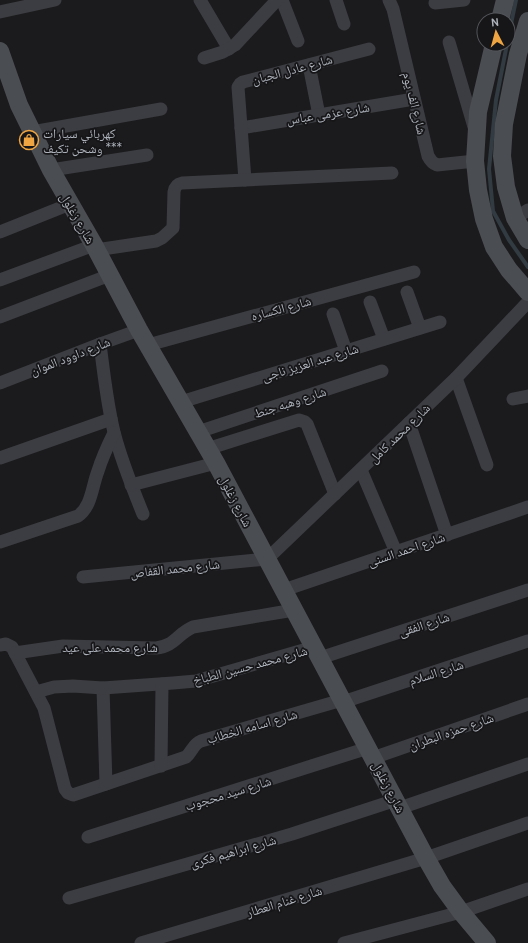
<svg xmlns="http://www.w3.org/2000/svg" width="528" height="943" font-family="Cabin,'Noto Naskh Arabic',sans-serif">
<rect width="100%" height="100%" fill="#1b1b1d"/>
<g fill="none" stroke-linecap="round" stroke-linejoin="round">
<!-- stream -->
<g stroke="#313b41" stroke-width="4">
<polyline points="508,38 516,0"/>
<polyline points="507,44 496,100 489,169 493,211 509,240 528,267"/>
</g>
<!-- street -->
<g stroke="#3c3d42" stroke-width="13">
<polyline points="200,0 229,49"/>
<polyline points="282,0 298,41"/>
<polyline points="336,0 344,24"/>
<path d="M389,0L393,9L428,156C430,160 432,163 437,165L475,161"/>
<polyline points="435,3 464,0"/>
<polyline points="0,12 55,0"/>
<polyline points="449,42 474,127"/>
<polyline points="204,58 223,52 235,45 277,0"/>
<polyline points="309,65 319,115"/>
<polyline points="241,128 414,99"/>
<polyline points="32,132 161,109"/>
<polyline points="51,170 147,155"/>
<polyline points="245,180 238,87 240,84 243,82 369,49"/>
<polyline points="515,218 528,210"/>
<polyline points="0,232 70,204"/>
<path d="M96,250L156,241L162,238L173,228L174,192C175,186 177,184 182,183L392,173"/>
<polyline points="0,280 94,245"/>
<polyline points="407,292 420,328"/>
<polyline points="370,302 384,339"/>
<polyline points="333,314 346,351"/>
<polyline points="0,317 110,275"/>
<path d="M100,344C104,374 107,404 114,432C121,460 132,487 143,514"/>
<polyline points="148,345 414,272"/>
<polyline points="456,378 487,465"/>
<polyline points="0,383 100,344 139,330"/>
<polyline points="513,399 528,396"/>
<polyline points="181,402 440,322"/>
<polyline points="409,423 447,535"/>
<polyline points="198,432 382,371"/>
<polyline points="207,449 299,420 305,422 307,424 335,494"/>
<polyline points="0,458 111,419"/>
<polyline points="361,470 396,552"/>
<polyline points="131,485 216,463"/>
<path d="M0,542L78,516C92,506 92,486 98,471C102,458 108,445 114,433"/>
<polyline points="83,577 267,559 456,378 528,302"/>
<polyline points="284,590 528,507"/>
<path d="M0,645L6,644L12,647L44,708L65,789L68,793L73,795L186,757C192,752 193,744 201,741L342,700"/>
<path d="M15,653L63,646L156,648C175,646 177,634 193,627L294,610"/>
<polyline points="320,658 528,590"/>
<polyline points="103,688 106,784"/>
<polyline points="36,692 54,687 73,686 103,688 173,683 196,681 314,647"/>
<polyline points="343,702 528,641"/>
<polyline points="373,758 528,704"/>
<polyline points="161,766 162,684"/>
<polyline points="400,808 528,764"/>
<polyline points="88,837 368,748"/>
<polyline points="69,898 292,834 396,800"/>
<polyline points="141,943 426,858 528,823"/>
<polyline points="344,943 461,912 528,889"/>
</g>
<!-- secondary -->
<g stroke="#4a4d52" stroke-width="18">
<polyline points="500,20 505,0"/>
<polyline points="528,21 518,54 504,124 502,156 506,187 515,218 528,240"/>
<polyline points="494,44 478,112 475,161 478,190 484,219 494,247 509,270 528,292"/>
<polyline points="0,51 19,105 51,170 94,245 139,330 216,463 426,858 442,886 461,912 487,943"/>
</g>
</g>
<!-- icons -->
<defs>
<symbol id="shop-ring" viewBox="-11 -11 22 22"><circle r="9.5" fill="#161618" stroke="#eea542" stroke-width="1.5"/><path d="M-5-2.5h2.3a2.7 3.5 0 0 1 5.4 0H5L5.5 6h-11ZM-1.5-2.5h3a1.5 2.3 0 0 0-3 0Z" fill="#eea542"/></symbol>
</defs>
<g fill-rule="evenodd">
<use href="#shop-ring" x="18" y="129" width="22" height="22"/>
</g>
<g text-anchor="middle" stroke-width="3.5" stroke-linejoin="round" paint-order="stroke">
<!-- street labels -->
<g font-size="13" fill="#aeb3bc" stroke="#161618">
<text transform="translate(292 69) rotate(-15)" y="5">شارع عادل الجبان</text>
<text transform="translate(415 103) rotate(76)" y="5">شارع الف يوم</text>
<text transform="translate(328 113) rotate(-9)" y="5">شارع عزمى عباس</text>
<text transform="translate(78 218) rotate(60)" y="5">شارع زغلول</text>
<text transform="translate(281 308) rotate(-15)" y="5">شارع الكساره</text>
<text transform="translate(70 356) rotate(-21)" y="5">شارع داوود الموان</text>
<text transform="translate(310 362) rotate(-17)" y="5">شارع عبد العزيز ناجى</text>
<text transform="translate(290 402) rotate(-18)" y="5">شارع وهبه جنط</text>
<text transform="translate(399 433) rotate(-44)" y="5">شارع محمد كامل</text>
<text transform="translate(236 501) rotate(62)" y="5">شارع زغلول</text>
<text transform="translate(406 549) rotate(-19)" y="5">شارع احمد السنى</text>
<text transform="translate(175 568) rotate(-6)" y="5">شارع محمد القفاص</text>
<text transform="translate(424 624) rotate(-18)" y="5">شارع الفقى</text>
<text x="110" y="652">شارع محمد على عيد</text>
<text transform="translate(250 665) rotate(-15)" y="5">شارع محمد حسين الطباخ</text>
<text transform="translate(436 672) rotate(-18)" y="5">شارع السلام</text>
<text transform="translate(252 726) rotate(-16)" y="5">شارع اسامه الخطاب</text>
<text transform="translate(451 731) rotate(-19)" y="5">شارع حمزه البطران</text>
<text transform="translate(389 787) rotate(62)" y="5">شارع زغلول</text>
<text transform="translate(228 793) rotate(-17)" y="5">شارع سيد محجوب</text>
<text transform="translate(233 851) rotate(-16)" y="5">شارع ابراهيم فكرى</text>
<text transform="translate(284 901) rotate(-17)" y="5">شارع غنام العطار</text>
</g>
<!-- poi labels -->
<g font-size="13" fill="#aeb3bc" stroke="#161618" text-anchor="start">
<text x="43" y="138">كهربائي سيارات<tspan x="43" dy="15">وشحن تكيف ***</tspan></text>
</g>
</g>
<!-- north arrow -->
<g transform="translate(496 32) rotate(354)"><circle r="19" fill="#161618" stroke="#53555a"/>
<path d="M0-3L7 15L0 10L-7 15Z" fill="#eea542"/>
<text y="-6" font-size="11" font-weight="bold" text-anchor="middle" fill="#aeb3bc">N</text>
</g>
</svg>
